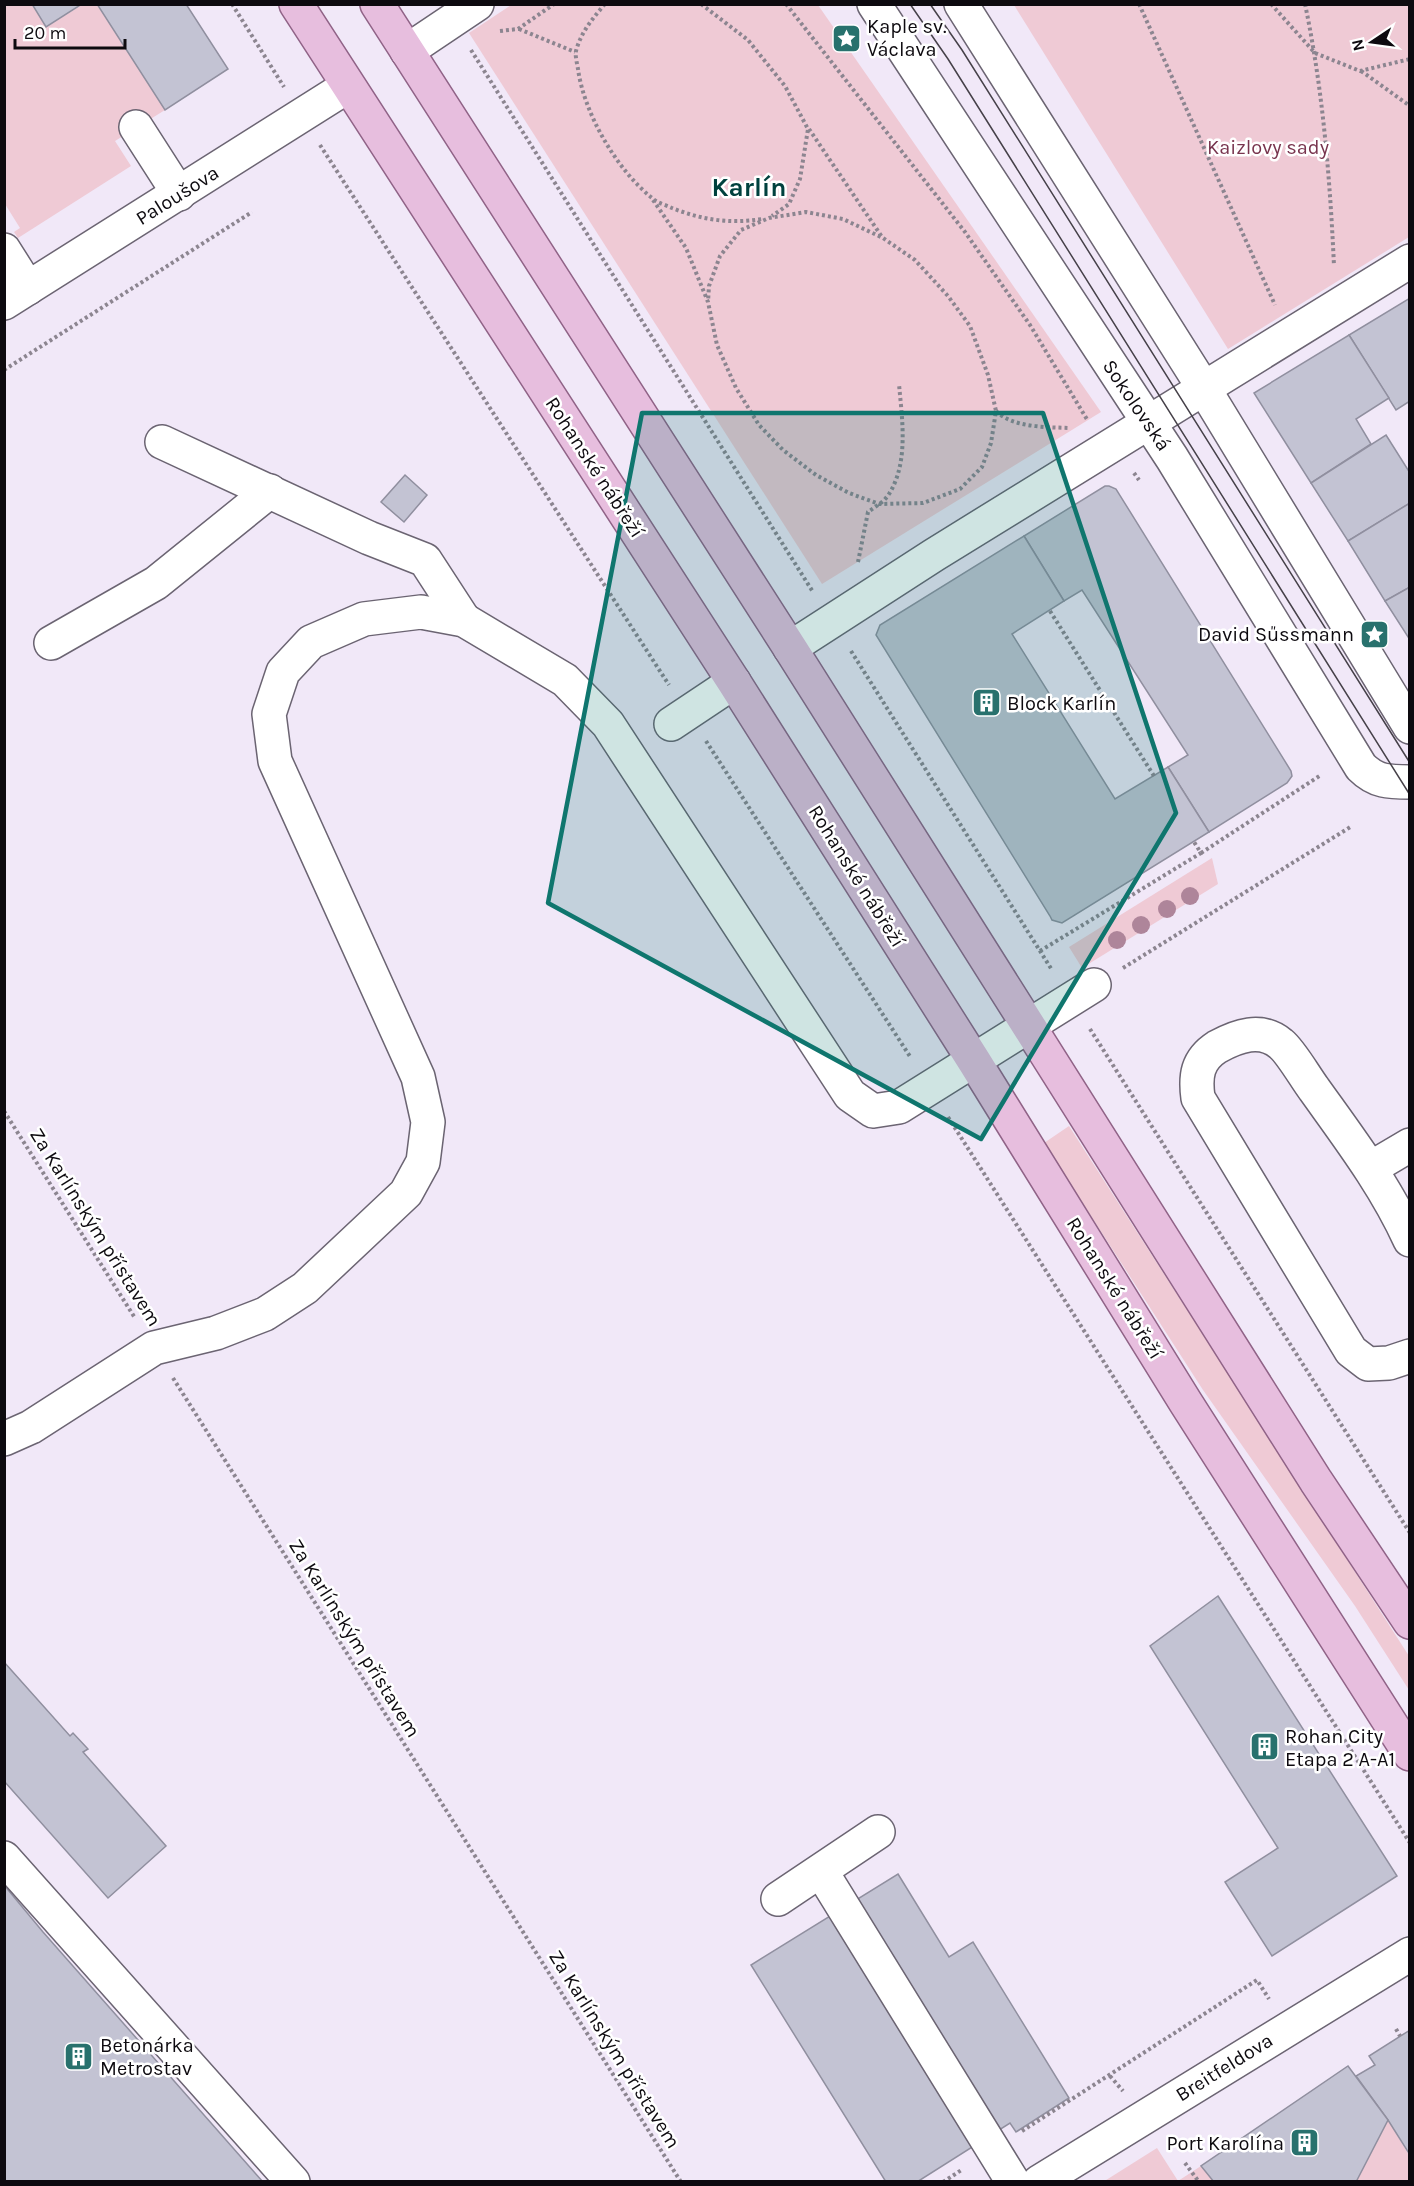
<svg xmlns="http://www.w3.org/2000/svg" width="1414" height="2186" font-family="Karla,sans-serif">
<rect width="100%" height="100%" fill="#f1e8f8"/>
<!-- green -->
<g fill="#efcad5">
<polygon points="5,5 32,5 46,27 82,5 97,5 165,110 115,141 131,166 18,238 14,232 20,228 5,204"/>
<polygon points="511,5 818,5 1101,412 822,584 469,33"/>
<polygon points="1014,5 1409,5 1409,237 1228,349"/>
<polygon points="1212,858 1218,884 1082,968 1069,947"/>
<polygon points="1069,1126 1409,1656 1409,1690 1355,1606 1203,1390 1044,1143"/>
<polygon points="1388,2120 1409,2155 1409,2181 1356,2182"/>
<polygon points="1157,2148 1178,2181 1201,2166 1214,2181 1103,2182"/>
</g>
<!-- building -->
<g fill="#c3c3d3" stroke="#908f9f" stroke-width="1.5">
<polygon points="32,4 82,4 46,27"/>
<polygon points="97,4 186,4 228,69 165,110"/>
<polygon points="1410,298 1410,401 1396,410 1349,335"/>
<polygon points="1349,335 1389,398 1356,419 1371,444 1311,483 1254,393"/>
<polygon points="1386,435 1410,473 1410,503 1348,541 1311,483"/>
<polygon points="405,475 427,495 404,522 381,502"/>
<polygon points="1105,486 1109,486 1116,489 1291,771 1292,776 1287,783 1209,832 1168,767 1188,755 1082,590 1064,601 1024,536"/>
<polygon points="1410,503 1410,587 1385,601 1348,541"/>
<polygon points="1024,536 1064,601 1012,634 1115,799 1168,767 1209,832 1062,923 1052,920 1050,916 876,635 880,625"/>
<polygon points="1410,587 1410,640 1385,601"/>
<polygon points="1218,1596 1397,1876 1272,1956 1225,1882 1278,1848 1150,1646"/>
<polygon points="4,1662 70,1736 73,1733 88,1749 83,1752 166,1846 108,1898 4,1781"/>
<polygon points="898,1874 949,1957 973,1942 1069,2098 1016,2132 1010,2123 917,2182 886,2182 751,1965"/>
<polygon points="4,1885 43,1932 263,2182 4,2182"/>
<polygon points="1410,2030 1410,2155 1388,2120 1356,2076 1375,2065 1369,2056"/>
<polygon points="1348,2066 1388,2120 1356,2182 1214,2182 1201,2166"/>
</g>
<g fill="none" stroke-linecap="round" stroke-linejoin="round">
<defs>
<g id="minor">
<path d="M874,4L1172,458L1361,767C1376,782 1389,782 1410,782"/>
<polyline points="961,4 1203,387 1410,727"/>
<polyline points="407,51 477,4"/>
<polyline points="136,127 179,194"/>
<polyline points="4,250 28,288"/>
<polyline points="4,303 348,86"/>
<polyline points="162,442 369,538 425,560 464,620"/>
<polyline points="51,643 156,583 270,491"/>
<polyline points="790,648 934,555 1410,261"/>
<polyline points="671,724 734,682"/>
<polyline points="1371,1168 1410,1145"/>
<path d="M1410,1240C1385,1185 1349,1138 1314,1089C1305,1077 1291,1052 1281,1044C1261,1027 1237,1036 1217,1047C1197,1060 1195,1076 1198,1098L1351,1351L1368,1364L1389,1363L1410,1356"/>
<polyline points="4,1439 31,1427 154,1348 216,1333 265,1314 305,1288 406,1193 423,1162 428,1122 418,1077 275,761 269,714 283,672 311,642 364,619 421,612 464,620 565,680 608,724 850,1095 873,1111 899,1107 1094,985"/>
<polyline points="4,1858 293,2182"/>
<polyline points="821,1871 1013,2182"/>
<polyline points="778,1899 878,1832"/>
<polyline points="1039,2182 1410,1954"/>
</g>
<g id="major">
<polyline points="296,4 734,682 974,1061 1186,1403 1410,1754"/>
<polyline points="377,4 790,648 1316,1481 1410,1622"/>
</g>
</defs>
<!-- minor casing -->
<use href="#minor" stroke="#6b6472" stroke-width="36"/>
<!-- major casing -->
<use href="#major" stroke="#906387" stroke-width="36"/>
<!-- path -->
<g stroke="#8c8590" stroke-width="4" stroke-dasharray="3 3" stroke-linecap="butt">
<polyline points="232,4 284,87"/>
<path d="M605,4C593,18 581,32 576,51C575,56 577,63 578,69C584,113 616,169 652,198C657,203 666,205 672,208C702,220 730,224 762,219"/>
<polyline points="701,4 748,40 785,86 808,129 800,179 789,204 772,216"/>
<polyline points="786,4 965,232 1030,325 1088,421"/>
<polyline points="1139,4 1275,305"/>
<polyline points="1271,4 1315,53 1360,71 1410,59"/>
<path d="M1305,4C1323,90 1330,179 1334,266"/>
<polyline points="519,29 575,52"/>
<polyline points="500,31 518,29 554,4"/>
<polyline points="471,50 813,592"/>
<polyline points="1361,71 1410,106"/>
<polyline points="809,129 882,237"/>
<polyline points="320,145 669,685"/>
<polyline points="653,200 686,248 708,302 717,345 736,388 759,425 783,450 816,475 849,493 879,504 923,503 960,489 982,467 991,443 996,411 988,375 970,326 948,296 915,260 883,238 843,219 806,212 769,218 741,230 720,256 709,286 708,302"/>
<polyline points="4,370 252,212"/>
<path d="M996,411C1013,428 1047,427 1069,428"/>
<polyline points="1134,473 1139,480"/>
<path d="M858,562L868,512C875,507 884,502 889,494C909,462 902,419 899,384"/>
<polyline points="1050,611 1154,776"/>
<polyline points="851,651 1052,970"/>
<polyline points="706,741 911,1058"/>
<polyline points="1201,853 1321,775"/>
<polyline points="1040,951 1201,853 1194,842"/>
<polyline points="1123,968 1352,826"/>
<polyline points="1090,1029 1410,1533"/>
<polyline points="4,1111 135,1318"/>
<polyline points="948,1117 1410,1843"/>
<polyline points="173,1378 681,2182"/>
<polyline points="1396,2029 1400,2036"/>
<polyline points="1110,2076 1123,2091"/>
<polyline points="1022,2131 1257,1980 1269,1999"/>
<polyline points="1185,2163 1199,2182"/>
<polyline points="943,2182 963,2169"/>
</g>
<!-- minor -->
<use href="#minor" stroke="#fff" stroke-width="33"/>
<!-- major -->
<use href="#major" stroke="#e7bede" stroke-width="33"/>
<!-- tram -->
<g stroke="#464149" stroke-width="1.5">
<polyline points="910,4 948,59 1410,795"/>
<polyline points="930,4 962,50 1410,763"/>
</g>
</g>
<!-- trees -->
<g fill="#ae859a">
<circle cx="1190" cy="896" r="9"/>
<circle cx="1167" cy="909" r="9"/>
<circle cx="1141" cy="925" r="9"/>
<circle cx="1117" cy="940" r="9"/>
</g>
<!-- marked area -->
<path fill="#0f766e" fill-opacity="0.2" stroke="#0f766e" stroke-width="4.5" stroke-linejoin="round" d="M642,413H1043L1176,813L981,1139L548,903Z"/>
<!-- icons -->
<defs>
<symbol id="sight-square" viewBox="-11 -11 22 22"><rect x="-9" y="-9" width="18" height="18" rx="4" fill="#28716d" stroke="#fff"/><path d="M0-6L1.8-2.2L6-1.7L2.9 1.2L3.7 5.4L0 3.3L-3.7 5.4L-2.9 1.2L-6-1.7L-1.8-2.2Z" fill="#fff"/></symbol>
<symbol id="building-square" viewBox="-11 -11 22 22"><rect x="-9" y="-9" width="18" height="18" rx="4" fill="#28716d" stroke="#fff"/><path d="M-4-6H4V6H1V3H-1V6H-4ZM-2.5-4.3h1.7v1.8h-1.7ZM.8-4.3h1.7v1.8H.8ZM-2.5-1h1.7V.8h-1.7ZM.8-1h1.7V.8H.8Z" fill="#fff"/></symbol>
</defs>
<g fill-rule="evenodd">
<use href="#sight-square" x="830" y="22" width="33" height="33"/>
<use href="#sight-square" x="1358" y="618" width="33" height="33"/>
<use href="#building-square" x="970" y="686" width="33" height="33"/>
<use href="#building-square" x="1248" y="1730" width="33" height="33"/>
<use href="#building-square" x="62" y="2040" width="33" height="33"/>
<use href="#building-square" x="1288" y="2126" width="33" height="33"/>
</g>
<g text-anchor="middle" stroke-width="5" stroke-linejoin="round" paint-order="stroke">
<!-- poi labels -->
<g font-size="20" fill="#0d0a0f" stroke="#fff" text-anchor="start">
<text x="867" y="33">Kaple sv.<tspan x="867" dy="23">Václava</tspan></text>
<text x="1354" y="641" text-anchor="end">David Sűssmann</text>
<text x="1007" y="710">Block Karlín</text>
<text x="1285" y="1743">Rohan City<tspan x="1285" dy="23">Etapa 2 A-A1</tspan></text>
<text x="100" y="2052">Betonárka<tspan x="100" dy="23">Metrostav</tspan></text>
<text x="1284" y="2150" text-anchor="end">Port Karolína</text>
</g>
<!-- park labels -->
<g font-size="20" fill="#78344e" stroke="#fff">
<text x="1268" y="154">Kaizlovy sady</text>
</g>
<!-- street labels -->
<g font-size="20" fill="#0d0a0f" stroke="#fff">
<text transform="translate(177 195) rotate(-32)" y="7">Paloušova</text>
<text transform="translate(1137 405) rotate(56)" y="7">Sokolovská</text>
<text transform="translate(595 467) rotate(57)" y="7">Rohanské nábřeží</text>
<text transform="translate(857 876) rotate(58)" y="7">Rohanské nábřeží</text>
<text transform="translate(96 1227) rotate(58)" y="7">Za Karlínským přístavem</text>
<text transform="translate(1115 1288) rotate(58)" y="7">Rohanské nábřeží</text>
<text transform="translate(355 1638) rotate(58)" y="7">Za Karlínským přístavem</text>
<text transform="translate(615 2049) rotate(58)" y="7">Za Karlínským přístavem</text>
<text transform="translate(1224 2067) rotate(-32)" y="7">Breitfeldova</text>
</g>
<!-- district labels -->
<g font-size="26" font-weight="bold" fill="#00413e" stroke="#fff">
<text x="749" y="196">Karlín</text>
</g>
</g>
<!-- border -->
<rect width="1414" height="2186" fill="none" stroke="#0d0a0f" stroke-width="12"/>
<!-- north arrow -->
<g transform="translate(1372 42) rotate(257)" stroke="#ffffff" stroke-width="4.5" paint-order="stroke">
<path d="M0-4.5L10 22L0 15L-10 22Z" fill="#0d0a0f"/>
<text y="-9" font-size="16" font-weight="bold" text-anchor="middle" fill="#0d0a0f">N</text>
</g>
<!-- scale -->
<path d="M15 39v9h110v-9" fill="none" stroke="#0d0a0f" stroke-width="3"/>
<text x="24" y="39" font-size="18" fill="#0d0a0f" stroke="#ffffff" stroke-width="4.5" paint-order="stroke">20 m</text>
</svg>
